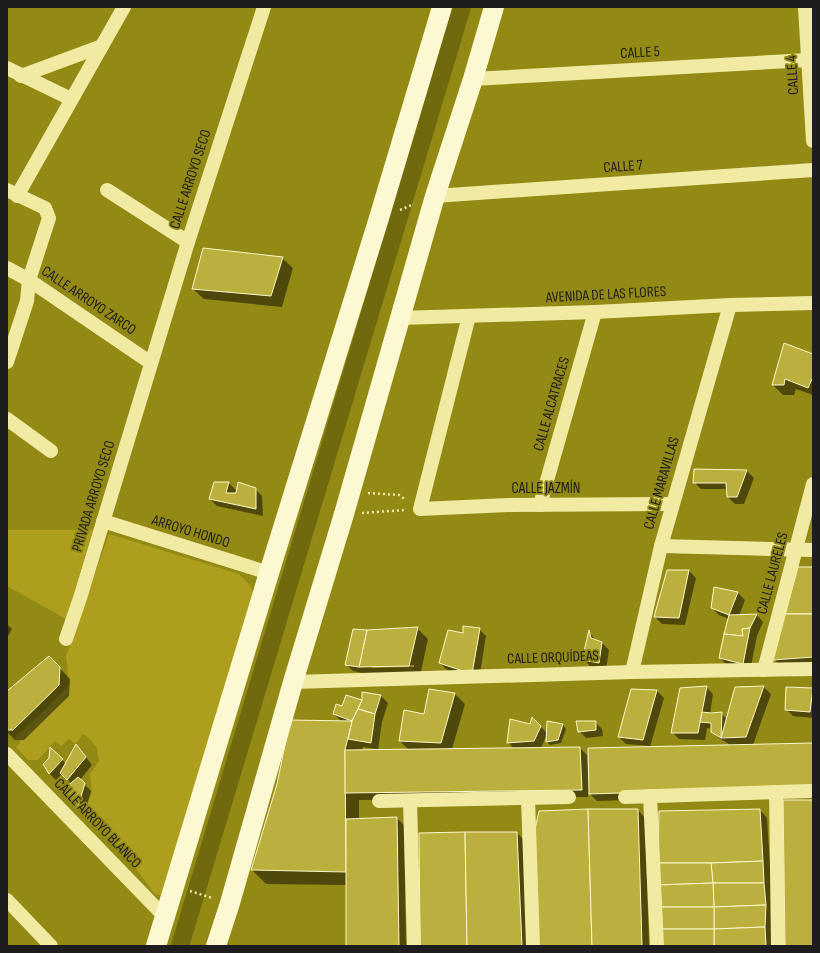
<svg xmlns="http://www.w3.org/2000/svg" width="820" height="953" font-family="'Sofia Sans Condensed',sans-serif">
<rect width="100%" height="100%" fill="#938915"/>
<!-- green -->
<g fill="#ad9f1d">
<polygon points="7,530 93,530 66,619 7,586"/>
<polygon points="109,534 239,574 249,584 253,592 163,896 155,894 136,869 83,814 92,792 90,774 99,761 97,748 90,739 83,734 76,744 69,739 61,746 55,741 38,760 28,760 16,747 22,740 14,738 42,713 69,685 66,656"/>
</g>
<!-- shadow -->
<g fill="#0007" fill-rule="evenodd">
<polygon points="282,258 293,268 282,307 204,299 193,289"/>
<polygon points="812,318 813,318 813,334 813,333"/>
<polygon points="813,355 813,395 796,389 794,395 783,395 773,385"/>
<polygon points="747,471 754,478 744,504 735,504 728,497 727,489 701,489 694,482"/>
<polygon points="214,483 229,483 236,490 235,494 255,489 262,496 263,516 217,506 210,499"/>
<polygon points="813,568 813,668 784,670 774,659"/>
<polygon points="668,571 689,571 696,578 685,625 662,624 655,617"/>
<polygon points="738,593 745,600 739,616 757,615 763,622 757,636 750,671 727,665 720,658 729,619 719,615 712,608"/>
<polygon points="7,624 12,629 7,638"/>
<path d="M417,628L428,639L420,676L367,674L353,671L346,664L367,631ZM414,665V667L372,668V666Z"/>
<polygon points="479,629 486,636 479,680 447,670 440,663 464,635"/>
<polygon points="589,632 596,641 601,642 609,650 606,670 590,666 583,659"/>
<polygon points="49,657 70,679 69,696 24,740 15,740 7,732 7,692"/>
<path d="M706,687L713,694L710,714L721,713L727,719L736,688L764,687L771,694L753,745L813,744V794L597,801L588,792V797L359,800V819L397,818L404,825L406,946H347V885L266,884L252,870L342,722L334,714L343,708L347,696L363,701L381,696L388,703L382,722L378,750H409L400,741L425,716L455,694L465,704L452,749H514L508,742L531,725L533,719L548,734V722L563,725L566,729L561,743L550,745L547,742V734L541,748H580L587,755L588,777H590L650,747V746L626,744L619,737L632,690L657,691L664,698L650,747L732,746L719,738L712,731V729L707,728L705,740L679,739L672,732ZM363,747L376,749V750L362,751Z"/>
<polygon points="787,688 813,689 813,718 793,716 786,709"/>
<polygon points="595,722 602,729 603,736 586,738 579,731"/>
<polygon points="51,749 66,764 83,753 92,765 80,780 91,791 84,816 64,791 72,784 62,774 56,780 49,773"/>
<polygon points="638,810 645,818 649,946 539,946"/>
<polygon points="760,810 767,818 773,912 772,946 661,946"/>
<polygon points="517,833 524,840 529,946 421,946"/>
</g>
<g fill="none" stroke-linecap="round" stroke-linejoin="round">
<!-- canal -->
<polyline stroke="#70690d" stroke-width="18" points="180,946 462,7"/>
</g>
<!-- building -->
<g fill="#bbb03d" stroke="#fcf7cb">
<polygon points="203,248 283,257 271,296 192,289"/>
<polygon points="784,343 813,354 813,377 808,388 785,379 784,385 772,385"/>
<polygon points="694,469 747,470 737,497 727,497 726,483 693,483"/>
<polygon points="214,482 229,482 226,493 236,493 238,482 256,488 256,509 209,499"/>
<polygon points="798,567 813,567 813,614 785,614"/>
<polygon points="667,570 689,570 679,618 654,617"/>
<polygon points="714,587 738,592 729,615 711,608"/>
<polygon points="757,614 750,628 742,629 743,636 724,634 729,615"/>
<polygon points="785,614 813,614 813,657 773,660"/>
<polygon points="463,626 480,628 472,674 439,663 448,630 463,633"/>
<polygon points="418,627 409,666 359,667 367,630"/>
<polygon points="750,628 743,664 719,658 724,634 743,636 742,629"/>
<polygon points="353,629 367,630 359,667 345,665"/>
<polygon points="589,630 591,638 602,642 599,663 582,660"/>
<polygon points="49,656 60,667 59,685 13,730 7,730 7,691"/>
<polygon points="707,686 698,733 671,733 680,688"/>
<polygon points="764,686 746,737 721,738 735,687"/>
<polygon points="786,687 813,688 810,712 785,710"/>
<polygon points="429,689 455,693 441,743 399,741 404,710 424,714"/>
<polygon points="631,689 657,690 643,740 618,737"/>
<polygon points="362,692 381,695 375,714 358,709 362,700"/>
<polygon points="346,695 362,700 352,721 333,714 336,704 342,706"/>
<polygon points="358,709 375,714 371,743 348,739 352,721"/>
<polygon points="702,712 711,713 722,712 721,738 711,732 711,723 700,722"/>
<polygon points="532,717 541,726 534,741 507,743 510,719 530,724"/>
<polygon points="290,720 352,721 345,750 346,872 251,870 277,784"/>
<polygon points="547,721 563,724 558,740 546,742"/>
<polygon points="576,721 596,721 596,730 578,732"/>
<polygon points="813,743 813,787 589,794 588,748"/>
<polygon points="76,744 86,757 67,780 60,773"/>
<polygon points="50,747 63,759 49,774 43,764 49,758"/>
<polygon points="580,747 582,790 345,793 345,750"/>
<polygon points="78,777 85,783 77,810 62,791"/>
<polygon points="783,800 813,800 813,946 785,946"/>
<polygon points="588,809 592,946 538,946 535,829 539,811"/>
<polygon points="588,809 638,809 642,946 592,946"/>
<polygon points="760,809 763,861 711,863 658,863 659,811"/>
<polygon points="397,817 399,946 346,946 346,819"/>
<polygon points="465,832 467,946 420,946 419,833"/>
<polygon points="465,832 517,832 522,946 467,946"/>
<polygon points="763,861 764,883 713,883 711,863"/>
<polygon points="658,863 711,863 713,883 658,885"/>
<polygon points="713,883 764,883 766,905 714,907"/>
<polygon points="713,883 714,907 658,907 658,885"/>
<polygon points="766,905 765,927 714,929 714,907"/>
<polygon points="658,907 714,907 714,929 659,929"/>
<polygon points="765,927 766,946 714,946 714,929"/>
<polygon points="659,929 714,929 714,946 660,946"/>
</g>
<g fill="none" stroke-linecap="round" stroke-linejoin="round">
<!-- path -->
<g stroke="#f1eaa3" stroke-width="2.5" stroke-dasharray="2 3" stroke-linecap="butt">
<polyline points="400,210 414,204"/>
<polyline points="368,493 399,495 406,500"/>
<polyline points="362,513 405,510"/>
<polyline points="190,891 212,898"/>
</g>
<!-- street -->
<g stroke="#f1eaa3" stroke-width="14">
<polyline points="805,7 813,141"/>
<polyline points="7,68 71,99"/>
<polyline points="21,76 102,46"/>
<polyline points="473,79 808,60"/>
<polyline points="7,190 45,208 49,218 29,280 27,301 7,362"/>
<polyline points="107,190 188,242"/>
<polyline points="17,196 124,7"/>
<polyline points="435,196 813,170"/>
<polyline points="7,268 29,280 151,363"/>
<polyline points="469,316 420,509 508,505 672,504"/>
<polyline points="400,318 595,312 730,305 813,303"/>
<polyline points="7,419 51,451"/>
<polyline points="540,505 595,312"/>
<polyline points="103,521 269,573"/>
<polyline points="661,546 813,550"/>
<polyline points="66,639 80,598 188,242 264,7"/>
<polyline points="764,670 813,484"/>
<polyline points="632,672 661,546 730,305"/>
<polyline points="293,682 632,672 813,669"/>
<polyline points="7,754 165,917"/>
<polyline points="776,792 778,946"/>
<polyline points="650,796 657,946"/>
<polyline points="625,797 810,791"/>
<polyline points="528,798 533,946"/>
<polyline points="379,801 569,797"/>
<polyline points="410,801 414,946"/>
<polyline points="7,900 51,946"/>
</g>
<!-- secondary -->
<g stroke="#fcf9d2" stroke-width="20">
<polyline points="156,946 269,573 379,218 442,7"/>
<polyline points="216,946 230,903 293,682 344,514 435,196 473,79 494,7"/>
</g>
</g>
<g text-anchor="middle" stroke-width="3.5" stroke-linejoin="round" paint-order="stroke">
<!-- street labels -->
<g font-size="15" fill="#1d1d1d" stroke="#938915">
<text transform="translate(640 52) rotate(-3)" y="5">CALLE 5</text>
<text transform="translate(792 75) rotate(-94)" y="5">CALLE 4</text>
<text transform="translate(623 166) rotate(-4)" y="5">CALLE 7</text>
<text transform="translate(190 179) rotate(-72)" y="5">CALLE ARROYO SECO</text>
<text transform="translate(606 294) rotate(-3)" y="5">AVENIDA DE LAS FLORES</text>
<text transform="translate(89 300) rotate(34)" y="5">CALLE ARROYO ZARCO</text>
<text transform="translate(551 404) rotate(-74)" y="5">CALLE ALCATRACES</text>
<text transform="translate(661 483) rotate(-74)" y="5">CALLE MARAVILLAS</text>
<text x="546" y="493">CALLE JAZMÍN</text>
<text transform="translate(93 496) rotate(-73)" y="5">PRIVADA ARROYO SECO</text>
<text transform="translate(191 531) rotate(17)" y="5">ARROYO HONDO</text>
<text transform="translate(772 573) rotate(-75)" y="5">CALLE LAURELES</text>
<text transform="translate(553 657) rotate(-2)" y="5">CALLE ORQUÍDEAS</text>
<text transform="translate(98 823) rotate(46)" y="5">CALLE ARROYO BLANCO</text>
</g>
</g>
<!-- border -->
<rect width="820" height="953" fill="none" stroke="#1d1d1d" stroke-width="16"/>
</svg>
